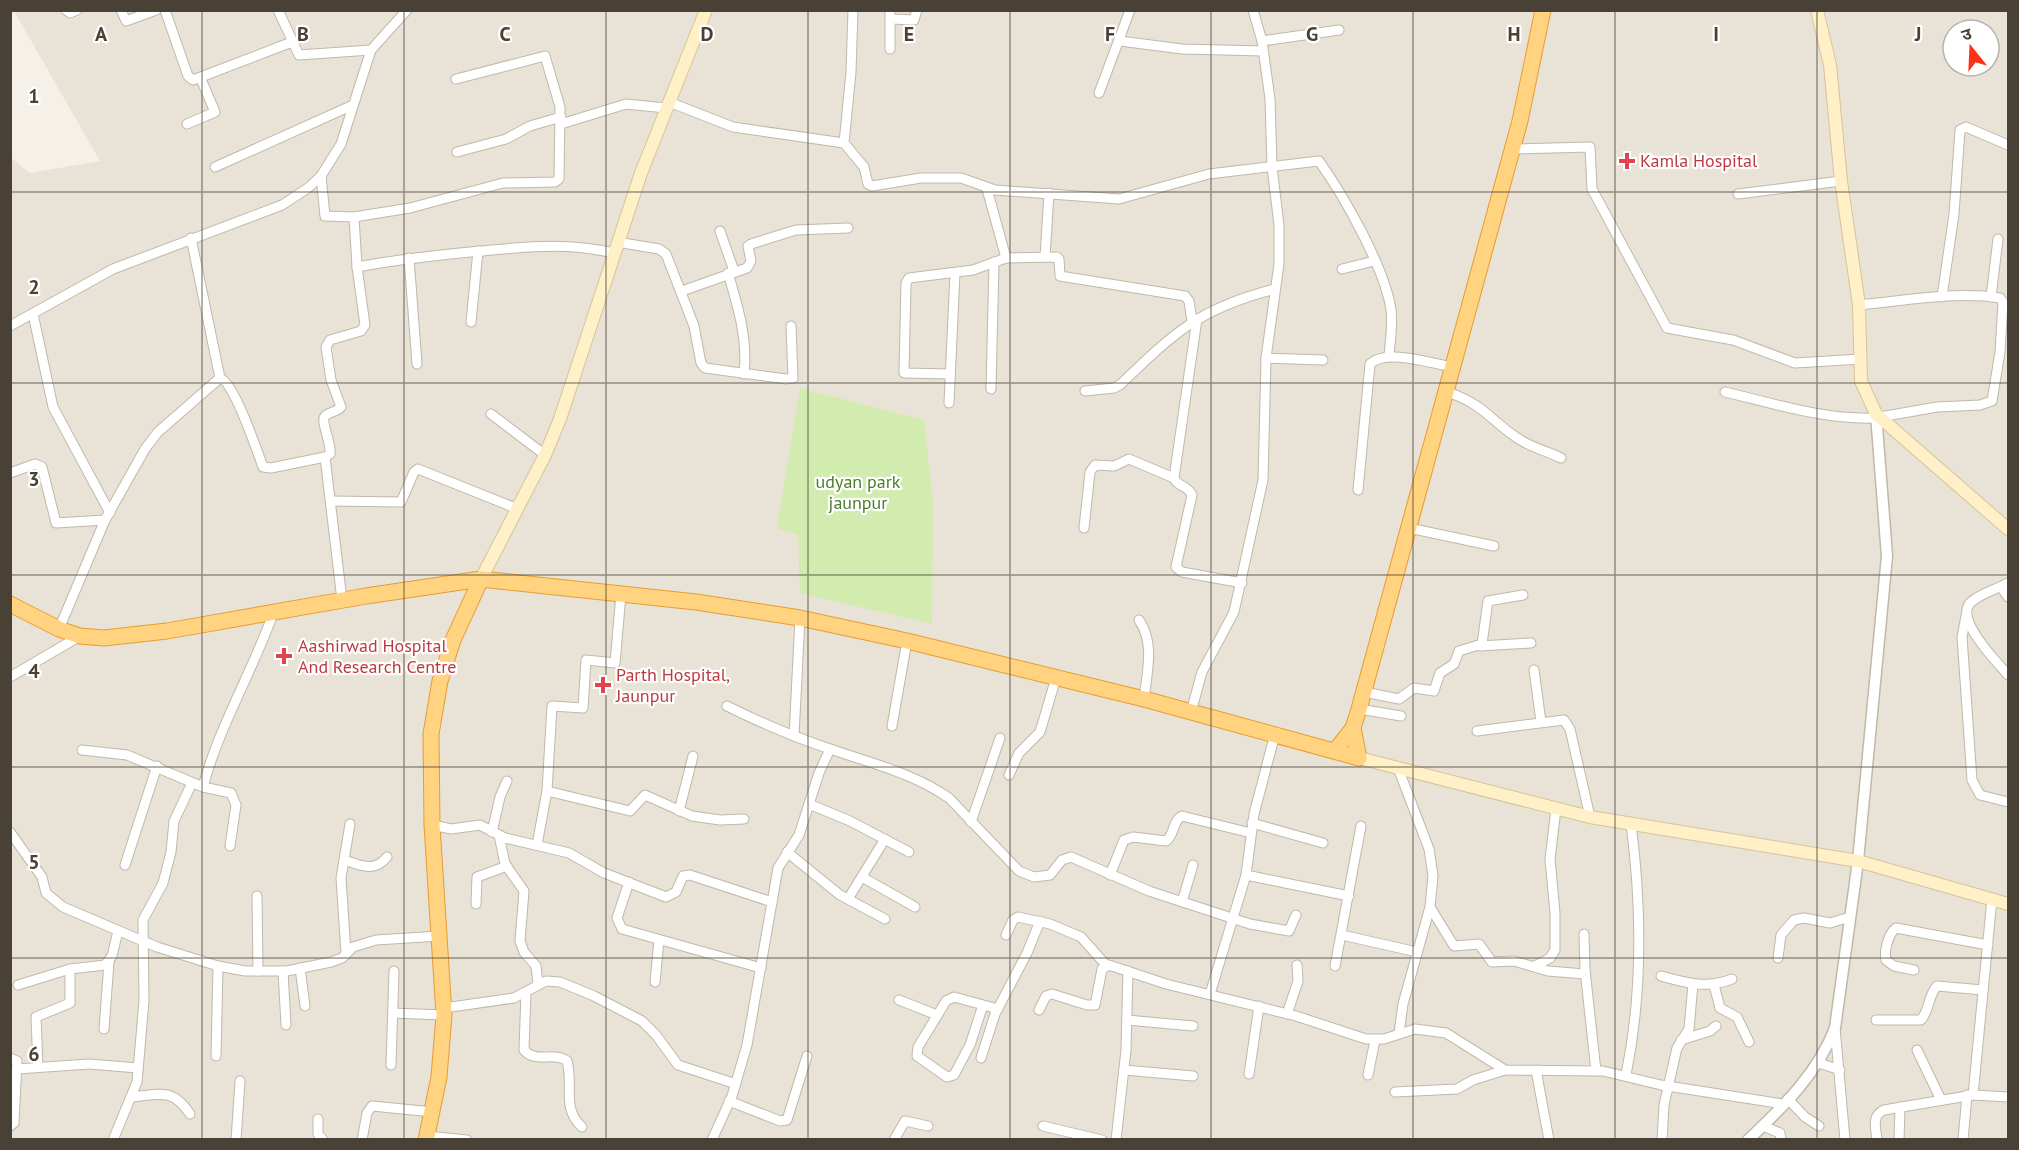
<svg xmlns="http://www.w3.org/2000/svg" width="2019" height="1150" font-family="'PT Sans','Noto Sans Devanagari',sans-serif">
<rect width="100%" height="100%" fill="#f5f1e8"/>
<!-- residential -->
<path fill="#e9e2d6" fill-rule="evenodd" d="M14,11H2008V1139H11L10,157L30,173L100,161ZM1953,30H1989V66H1953Z"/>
<!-- green -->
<polygon fill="#d2ebaf" points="800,388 924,420 933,504 932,624 800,593 798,535 777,528"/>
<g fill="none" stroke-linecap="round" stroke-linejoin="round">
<defs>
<g id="minor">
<polyline points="66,10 70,13 77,10"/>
<polyline points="121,10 126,21 156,10"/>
<polyline points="165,10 188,76 193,80 292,42"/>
<polyline points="278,10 299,55 371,50"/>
<polyline points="891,19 914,20 917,10"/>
<polyline points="1120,41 1182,49 1263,51"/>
<polyline points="1262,41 1339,30"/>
<polyline points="890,49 890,10"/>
<polyline points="1099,93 1130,10"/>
<path d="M669,102L733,127L844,143L864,167L868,184L872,186L921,178H961L995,190L1119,199L1209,174L1319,161C1344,196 1385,268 1391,310C1393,325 1390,341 1389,356"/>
<polyline points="187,124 215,112 201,79"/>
<polyline points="561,124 626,104 666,108"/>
<polyline points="844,143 851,72 853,10"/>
<polyline points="1513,149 1590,147 1592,189 1667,328 1733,340 1795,363 1861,359"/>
<polyline points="457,152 506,139 530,126 561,117"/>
<polyline points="215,167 353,105"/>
<polyline points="987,189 1006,258"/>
<polyline points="1738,194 1841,181"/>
<polyline points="354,217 410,208 503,183 555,182 559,179 560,107 545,56 456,79"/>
<polyline points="720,231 734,271"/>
<polyline points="191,238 220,378"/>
<polyline points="617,242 659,249 666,254 694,326 701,363 705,368 786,379 793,378 791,326"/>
<polyline points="1045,257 1049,193"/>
<polyline points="409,258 417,364"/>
<path d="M357,267C398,259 439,255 480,251C527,247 567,242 613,253"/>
<polyline points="1342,269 1374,261"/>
<path d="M728,273C738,307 748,339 744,374"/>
<polyline points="682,291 747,268 751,261 748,246 751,244 796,230 848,228"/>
<polyline points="1942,297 1954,214 1960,130 1966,127 2008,145"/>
<polyline points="1991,297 1998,239"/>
<path d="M1859,305C1904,301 1954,291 2000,298L2003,302L2000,352L1992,401L1980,405L1937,407L1880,417"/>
<polyline points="33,314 53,407 110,513"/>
<path d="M1197,319L1174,478C1177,487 1188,485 1192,495L1176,567L1182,572L1242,583"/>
<polyline points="471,322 478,251"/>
<polyline points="10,326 113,269 282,205 308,188 321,176 341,144 371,50 407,10"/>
<polyline points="1266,358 1323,360"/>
<polyline points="950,374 904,373 906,283 909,278 973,270 1006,258 1057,257 1059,259 1060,276 1185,296 1189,301 1192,321"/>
<polyline points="991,389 994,262"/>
<path d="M1085,391L1114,388L1121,384C1175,332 1200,308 1275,289"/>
<path d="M1447,392C1485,404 1492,423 1522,441C1534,448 1549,452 1561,458"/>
<path d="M1725,392C1775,404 1825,420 1876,418"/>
<polyline points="949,403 955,273"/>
<polyline points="491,414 545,455"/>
<polyline points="325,457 342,600"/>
<polyline points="10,473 35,464 42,467 56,523 105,520"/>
<path d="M1358,490L1370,364C1386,348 1433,364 1453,367"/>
<polyline points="331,501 401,502 414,472 418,469 518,509"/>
<polyline points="1084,528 1090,472 1095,465 1114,466 1129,459 1174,478"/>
<polyline points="1409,528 1494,546"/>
<path d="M2008,583C1997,589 1979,594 1970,603C1955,620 1997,662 2008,675"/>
<polyline points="2001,587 2008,597"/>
<polyline points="1966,616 1962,637 1972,780 1980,795 2008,802"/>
<path d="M1139,620C1155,643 1147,672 1144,699"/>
<path d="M59,629L105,520L145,449L158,432L220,378C234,382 257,451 263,467L271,468L325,457L330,454C332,444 320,421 325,416C329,412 337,412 341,407L331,380L326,347L330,340L361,331L365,325L357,267L354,217L325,216L321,176"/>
<polyline points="1480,646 1531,643"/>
<polyline points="1534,670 1541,722"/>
<polyline points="10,677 80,636"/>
<polyline points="1364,692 1399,699 1414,688 1434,691 1440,673 1454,664 1459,651 1482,644 1488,601 1523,595"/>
<path d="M727,706C761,723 794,737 830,749C871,763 913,773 949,798L1019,871L1034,877L1050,875L1062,860L1071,857L1149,891L1250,924L1289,931L1296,915"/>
<polyline points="1359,709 1401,716"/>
<polyline points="1191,712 1202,672 1234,612 1263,480 1266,358 1279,264 1279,225 1272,167 1270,99 1262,41 1253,10"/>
<polyline points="892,726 907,641"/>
<polyline points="1477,731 1564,720 1570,729 1590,817"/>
<polyline points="794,736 800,618"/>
<polyline points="82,750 127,755 203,787 231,793 236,805 230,846"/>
<polyline points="1398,768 1429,849 1433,876 1430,907 1403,1004 1399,1033"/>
<polyline points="1009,775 1019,753 1040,732 1056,678"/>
<path d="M203,787C219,726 253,671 274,611"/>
<polyline points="547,791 630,811 645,795 692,816 720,820 744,819"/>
<polyline points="809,804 850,821 909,852"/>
<polyline points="679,811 693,756"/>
<polyline points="971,822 1000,738"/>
<polyline points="1252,823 1323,843"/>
<polyline points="432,825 451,829 480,825 505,838 569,853 604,873 666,897 676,892 683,876 690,875 772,902"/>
<polyline points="10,832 42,877 46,893 63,907 157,947 218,966 245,971 287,971 331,962 342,958 353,947 376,940 440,936"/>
<polyline points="492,832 500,797 507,781"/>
<polyline points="499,835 505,864 524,891 520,941 524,952 536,966 538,984"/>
<polyline points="537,845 547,791 552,706 583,708 586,660 615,663 621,594"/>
<polyline points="787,852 840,895 885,919"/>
<path d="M344,860C361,865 374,873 387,857"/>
<polyline points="125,865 157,766"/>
<path d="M1110,875L1124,840L1133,837L1166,841C1175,835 1172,821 1182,816L1251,833"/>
<polyline points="1246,875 1349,896"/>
<polyline points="862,877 915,907"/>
<polyline points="629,882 617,918 622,929 761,968"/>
<polyline points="257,896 258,971"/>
<polyline points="848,899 885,839"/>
<polyline points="1182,902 1193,865"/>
<polyline points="476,904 477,877 507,866"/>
<polyline points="1430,907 1454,946 1479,944 1492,962 1514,961 1548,971 1585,974"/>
<polyline points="1584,934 1585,970 1596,1071"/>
<polyline points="1006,935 1013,920 1018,917 1050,924 1081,937 1106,965"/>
<polyline points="1342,935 1417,952"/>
<polyline points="346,953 341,878 350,824"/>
<polyline points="1778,958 1781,935 1794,920 1804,918 1830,923 1850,917"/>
<polyline points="1335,966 1361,826"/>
<polyline points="1535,966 1550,958 1555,950 1555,913 1550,859 1556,809"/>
<polyline points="300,968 305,1006"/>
<path d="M1914,970L1894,966L1886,960C1884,951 1888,934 1896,928L1988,945"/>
<polyline points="283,971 286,1025"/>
<path d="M1661,976C1686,983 1707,989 1732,979"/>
<polyline points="655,982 659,940"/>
<polyline points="18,985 70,969 105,965 112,956 118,931"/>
<polyline points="1714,985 1720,1008 1737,1017 1749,1042"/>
<path d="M526,992L524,1050C535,1064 555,1051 567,1061C574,1085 561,1108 582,1127"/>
<polyline points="1210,994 1246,875 1254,814 1275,734"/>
<polyline points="899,1000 937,1015"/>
<polyline points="983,1005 970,1045 954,1075 947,1077 917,1056 918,1047 946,1001 954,997 998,1009"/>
<polyline points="444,1008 514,998 546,981 560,982 594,996 642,1021 656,1035 678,1065 736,1084"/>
<polyline points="1039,1010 1046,996 1052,994 1087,1005 1095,1005 1102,969 1109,965 1166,984 1296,1016 1366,1039 1384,1039 1415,1029 1446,1033 1505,1070 1603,1071 1661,1085 1783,1104"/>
<polyline points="393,1013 444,1015"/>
<polyline points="1287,1014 1298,981 1297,965"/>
<polyline points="1127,1020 1193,1026"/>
<path d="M1876,1020H1921C1930,1010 1928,995 1937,986L1983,990"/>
<polyline points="1835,1028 1845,1140"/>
<polyline points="104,1029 109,962"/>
<polyline points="1681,1040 1710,1031 1716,1026"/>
<polyline points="1917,1050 1941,1100"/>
<polyline points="216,1056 218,966"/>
<polyline points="10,1058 17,1061 14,1123 10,1126"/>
<polyline points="981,1058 995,1014 1027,953 1040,921"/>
<polyline points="1819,1063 1840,1070"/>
<polyline points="391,1065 394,971"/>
<polyline points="38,1067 36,1017 70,1003 70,969"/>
<polyline points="17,1069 89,1064 138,1068"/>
<polyline points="1124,1070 1193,1076"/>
<polyline points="1536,1070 1549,1140"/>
<polyline points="1249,1074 1259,1006"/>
<polyline points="1368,1075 1375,1040"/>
<path d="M1626,1075C1643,991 1642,909 1631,824"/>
<polyline points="1395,1092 1457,1089 1473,1080 1505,1070"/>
<polyline points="1973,1095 1992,899"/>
<path d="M132,1097C160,1094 173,1088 190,1114"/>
<polyline points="1788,1099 1805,1117 1819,1126"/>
<polyline points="729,1101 780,1121 787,1120 807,1056"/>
<polyline points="318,1119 318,1134 323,1140"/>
<polyline points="1043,1126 1102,1140"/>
<polyline points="1763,1126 1780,1133 1781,1140"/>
<polyline points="427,1136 467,1140"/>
<polyline points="113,1140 137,1082 144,1001 143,920 163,883 171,852 174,821 192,783"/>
<polyline points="236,1140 240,1081"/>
<polyline points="362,1140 367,1113 372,1106 433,1112"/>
<polyline points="712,1140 732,1096 747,1045 778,868 799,835 819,773 830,749"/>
<polyline points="894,1140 905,1121 928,1126"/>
<polyline points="1116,1140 1126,1050 1128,971"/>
<polyline points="1662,1140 1664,1105 1677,1048 1689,1029 1693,984"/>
<path d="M1877,1140C1876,1128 1871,1116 1884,1110L1973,1095L2008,1097"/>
<polyline points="1899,1140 1900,1107"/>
<polyline points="1963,1140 1967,1095"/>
</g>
<path id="tertiary" d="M1748,1140C1783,1107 1818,1073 1835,1028L1858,861L1887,556L1876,414"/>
<g id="secondary">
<polyline points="1817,10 1830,65 1841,181 1859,305 1861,381 1876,414 2008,529"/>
<polyline points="481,579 545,455 560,419 641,173 706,10"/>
<polyline points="1359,758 1590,817 1858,861 2008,904"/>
</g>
<g id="trunk">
<polyline points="10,604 59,629 80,636 104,638 167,631 366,596 481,579 696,602 800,618 907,641 1144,699 1359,758 1353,728"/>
<polyline points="1335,751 1353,728 1359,709 1520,121 1543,10"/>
<polyline points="426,1140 439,1077 444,1015 432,825 431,734 440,681 453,640 481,579"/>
</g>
</defs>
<!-- minor casing -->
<use href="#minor" stroke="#c1b8aa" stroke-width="11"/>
<!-- tertiary casing -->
<use href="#tertiary" stroke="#c1b8aa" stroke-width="13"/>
<!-- secondary casing -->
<use href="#secondary" stroke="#d7c496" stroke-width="14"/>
<!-- trunk casing -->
<use href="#trunk" stroke="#e69d31" stroke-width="17"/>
<!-- minor -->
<use href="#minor" stroke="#fff" stroke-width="9"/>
<!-- tertiary -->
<use href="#tertiary" stroke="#fff" stroke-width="10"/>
<!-- secondary -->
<use href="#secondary" stroke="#fff0c8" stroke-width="12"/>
<!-- trunk -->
<use href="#trunk" stroke="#ffd380" stroke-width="15"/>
</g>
<!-- grid -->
<path fill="none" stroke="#494136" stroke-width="1.5" stroke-opacity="0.55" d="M202,10V1140M404,10V1140M606,10V1140M808,10V1140M1010,10V1140M1211,10V1140M1413,10V1140M1615,10V1140M1817,10V1140M10,192H2008M10,383H2008M10,575H2008M10,767H2008M10,958H2008"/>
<!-- markers -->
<g fill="#e0444e" stroke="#fff" stroke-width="2">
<path d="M1624 152h6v6h6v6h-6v6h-6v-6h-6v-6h6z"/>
<path d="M281 647h6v6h6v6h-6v6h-6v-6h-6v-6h6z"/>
<path d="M600 676h6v6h6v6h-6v6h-6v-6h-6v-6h6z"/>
</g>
<g text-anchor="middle" stroke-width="4.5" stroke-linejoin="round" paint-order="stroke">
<!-- health labels -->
<g font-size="18" fill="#be3a42" stroke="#fff" text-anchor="start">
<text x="1640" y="167">Kamla Hospital</text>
<text x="298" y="652">Aashirwad Hospital<tspan x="298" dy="21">And Research Centre</tspan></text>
<text x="616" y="681">Parth Hospital,<tspan x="616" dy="21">Jaunpur</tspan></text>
</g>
<!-- park labels -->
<g font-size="18" fill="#4a7e26" stroke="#fff">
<text x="858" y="488">udyan park<tspan x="858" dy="21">jaunpur</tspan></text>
</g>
</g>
<g font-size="20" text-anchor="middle" font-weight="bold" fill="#494136" stroke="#fff" stroke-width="4.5" stroke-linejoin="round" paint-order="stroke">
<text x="101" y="41">A</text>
<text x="303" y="41">B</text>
<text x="505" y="41">C</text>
<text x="707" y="41">D</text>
<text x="909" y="41">E</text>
<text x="1110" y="41">F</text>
<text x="1312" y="41">G</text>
<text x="1514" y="41">H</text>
<text x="1716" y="41">I</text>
<text x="1918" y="41">J</text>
<text x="34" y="103">1</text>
<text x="34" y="294">2</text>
<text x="34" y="486">3</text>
<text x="34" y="678">4</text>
<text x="34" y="869">5</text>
<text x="34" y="1061">6</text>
</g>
<!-- border -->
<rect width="2019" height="1150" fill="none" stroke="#494136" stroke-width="24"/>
<!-- north arrow -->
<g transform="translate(1971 48) rotate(342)"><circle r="28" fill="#ffffff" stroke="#b6b3af" stroke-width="1.5"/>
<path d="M0-4.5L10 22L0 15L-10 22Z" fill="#ff3015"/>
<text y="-9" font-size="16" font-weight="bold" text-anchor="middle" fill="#494136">उ</text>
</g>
</svg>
